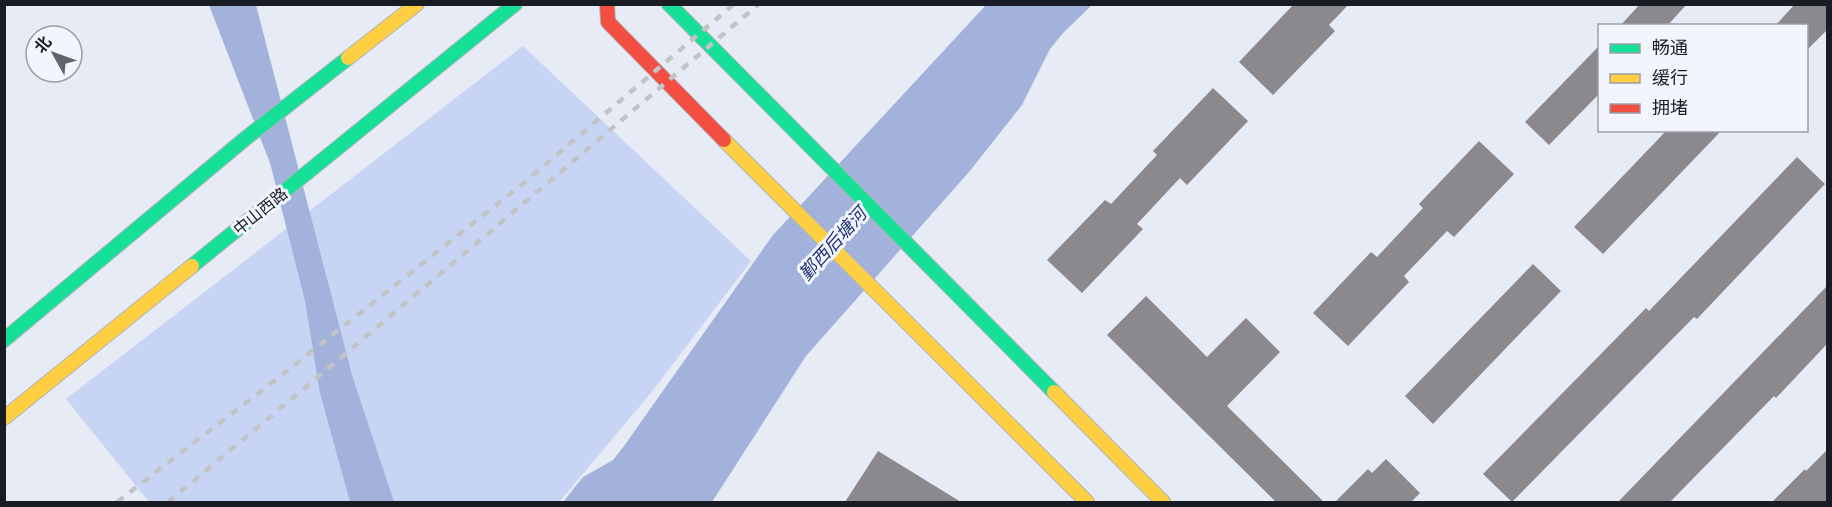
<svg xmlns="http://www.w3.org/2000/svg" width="1832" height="507" font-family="Barlow,'Noto Sans SC',sans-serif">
<rect width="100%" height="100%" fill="#e6ebf5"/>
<!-- green -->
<polygon fill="#c7d4f4" points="523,46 751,261 651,393 559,502 149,502 66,399"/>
<!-- water -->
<g fill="#a2b2da">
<polygon points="209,5 256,5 352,375 394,502 350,502 320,393 305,301 270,163"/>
<polygon points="986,5 1092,5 1063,33 1050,49 1022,105 969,172 806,356 712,502 563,502 583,477 613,460 624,446 773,235"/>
</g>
<!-- building -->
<g fill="#8b898d">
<polygon points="1294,4 1349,4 1329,25 1335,31 1273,95 1239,62"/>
<polygon points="1640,4 1687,4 1667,26 1620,26"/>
<polygon points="1795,4 1827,4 1827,30 1806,51 1806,26 1775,26"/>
<polygon points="1599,46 1599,94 1549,145 1525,122"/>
<polygon points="1213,88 1248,121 1187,185 1180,178 1137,224 1143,229 1082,293 1047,260 1105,200 1111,204 1157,155 1153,151"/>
<polygon points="1667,130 1722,130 1603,254 1574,227"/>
<polygon points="1479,141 1514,174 1454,237 1447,231 1404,276 1409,282 1348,346 1313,313 1371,252 1377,257 1423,208 1419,204"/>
<polygon points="1797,157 1825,184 1697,319 1694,317 1512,502 1483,474 1646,308 1649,311"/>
<polygon points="1533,264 1561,291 1433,424 1405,396"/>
<polygon points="1827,286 1827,344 1776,398 1774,396 1670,502 1618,502"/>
<polygon points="1146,296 1207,357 1246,318 1280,352 1227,406 1324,502 1276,502 1107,335"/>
<polygon points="1827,450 1827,502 1772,502 1805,469 1806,471"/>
<polygon points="878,451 961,502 845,502"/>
<polygon points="1386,459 1420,493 1411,502 1335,502 1368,469 1372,473"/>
</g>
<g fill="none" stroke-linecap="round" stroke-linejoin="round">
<defs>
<g id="fast">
<polyline points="669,4 1054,392"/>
<polyline points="192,266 515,4"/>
<polyline points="4,340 246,138 348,58"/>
</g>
<g id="slow">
<polyline points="348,58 417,4"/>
<polyline points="724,140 1087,502"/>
<polyline points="1054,392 1163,502"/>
<polyline points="4,418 192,266"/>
</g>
<polyline id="jam" points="607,4 608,22 724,140"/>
</defs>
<!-- fast casing -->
<use href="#fast" stroke="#b0b3bb" stroke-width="16"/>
<!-- slow casing -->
<use href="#slow" stroke="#b0b3bb" stroke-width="16"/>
<!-- jam casing -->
<use href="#jam" stroke="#b0b3bb" stroke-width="16"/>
<!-- fast -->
<use href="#fast" stroke="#16e098" stroke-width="14"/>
<!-- slow -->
<use href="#slow" stroke="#ffcf43" stroke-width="14"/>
<!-- jam -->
<use href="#jam" stroke="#f24e42" stroke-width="14"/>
<!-- rail -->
<g stroke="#c1c3c5" stroke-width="4.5" stroke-dasharray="8 8" stroke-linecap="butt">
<polyline points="117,502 282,375 520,186 734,4"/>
<path d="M168,502C366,338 562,170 759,4"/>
</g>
</g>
<g text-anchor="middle" stroke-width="6" stroke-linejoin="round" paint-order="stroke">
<!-- street labels -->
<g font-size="16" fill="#191c23" stroke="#f2f5fd">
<text transform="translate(260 211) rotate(-39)" y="6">中山西路</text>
</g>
<!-- water labels -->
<g font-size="18" font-style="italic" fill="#203272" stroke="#f2f5fd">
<text transform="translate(833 244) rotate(-48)" y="6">鄞西后塘河</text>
</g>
</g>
<!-- border -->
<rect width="1832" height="507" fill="none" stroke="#191c23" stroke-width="12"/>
<!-- legend -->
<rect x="1598" y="24" width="210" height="108" fill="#f2f5fd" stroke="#9b9ea6" stroke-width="1.5"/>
<rect x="1610" y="44" width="30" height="9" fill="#16e098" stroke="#9b9ea6" stroke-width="1.5"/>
<text x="1652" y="54" font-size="18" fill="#191c23">畅通</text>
<rect x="1610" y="74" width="30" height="9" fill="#ffcf43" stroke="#9b9ea6" stroke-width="1.5"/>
<text x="1652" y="84" font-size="18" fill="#191c23">缓行</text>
<rect x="1610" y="104" width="30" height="9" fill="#f24e42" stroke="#9b9ea6" stroke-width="1.5"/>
<text x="1652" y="114" font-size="18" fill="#191c23">拥堵</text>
<!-- north arrow -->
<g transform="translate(54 54) rotate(310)"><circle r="28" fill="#f2f5fd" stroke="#9b9ea6" stroke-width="1.5"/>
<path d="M0-4.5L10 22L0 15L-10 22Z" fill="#61646c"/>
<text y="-9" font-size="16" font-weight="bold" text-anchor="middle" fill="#191c23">北</text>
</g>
</svg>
